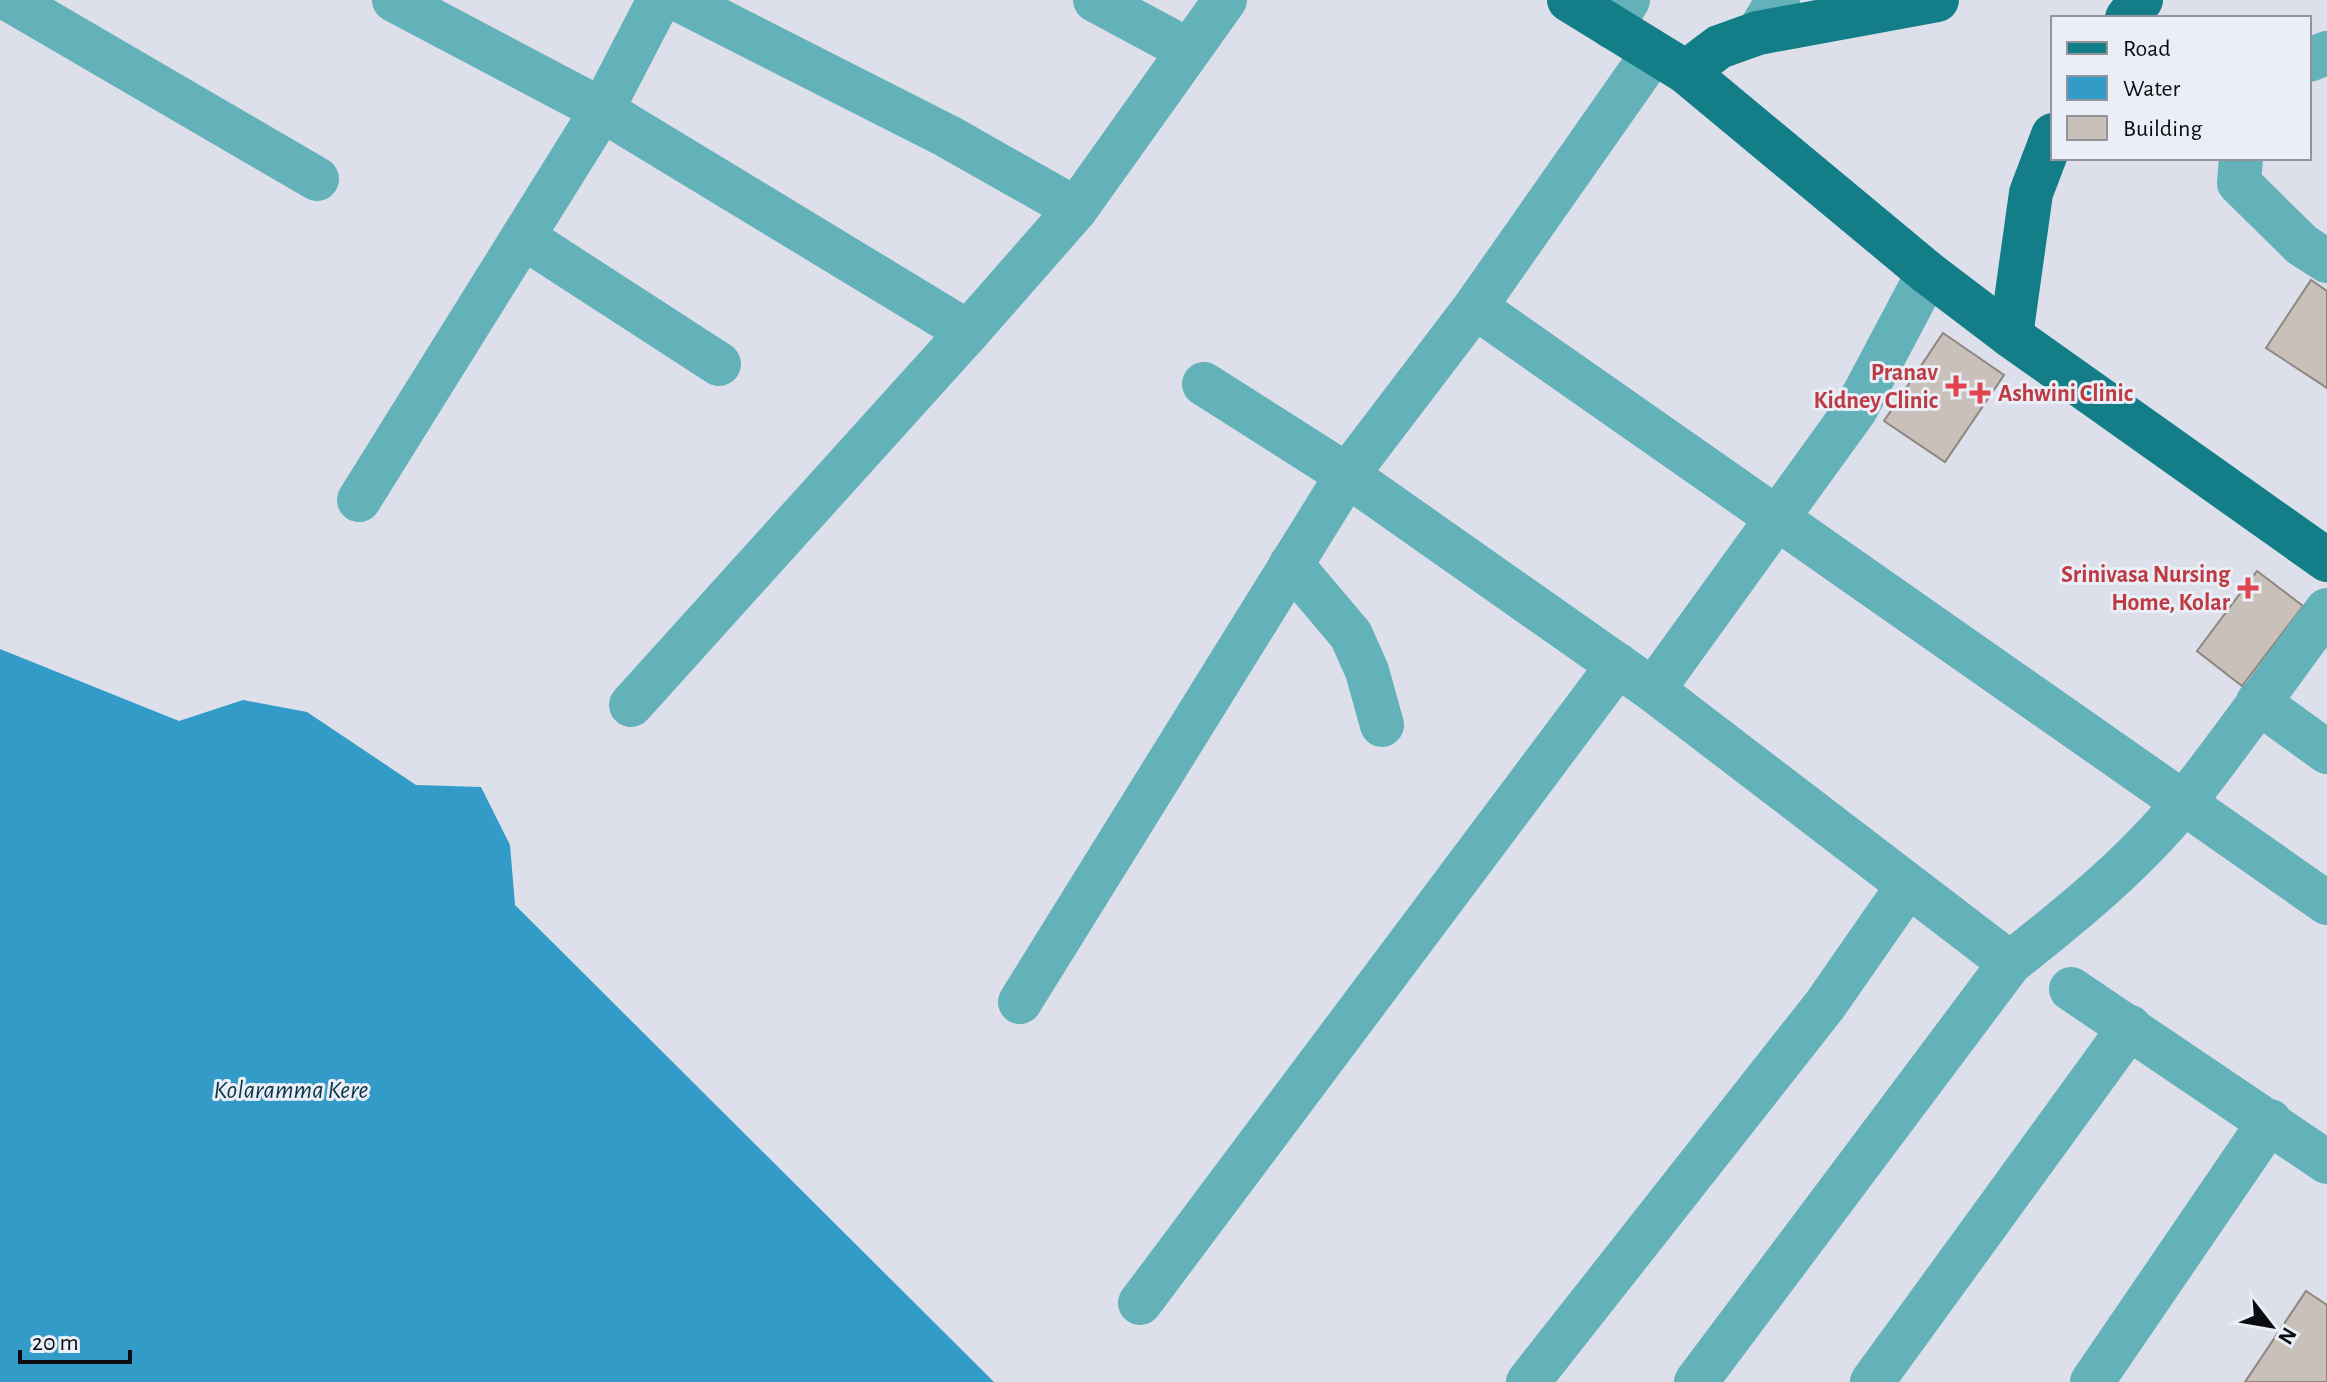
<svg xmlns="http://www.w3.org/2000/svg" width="2327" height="1382" font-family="'Alegreya Sans',sans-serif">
<rect width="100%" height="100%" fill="#dde0ea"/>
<!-- water -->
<polygon fill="#339bc7" points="0,649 179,721 243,700 307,712 416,785 481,787 510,845 515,905 994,1382 0,1382"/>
<!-- building -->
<g fill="#c9c0ba" stroke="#8e8680" stroke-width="2">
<polygon points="2311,280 2327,291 2327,388 2266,348"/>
<polygon points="1943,333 2004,375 1945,462 1884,421"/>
<polygon points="2257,571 2303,606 2242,686 2197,651"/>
<polygon points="2306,1291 2327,1305 2327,1382 2245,1382"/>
</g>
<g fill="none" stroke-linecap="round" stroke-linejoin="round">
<!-- minor -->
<g stroke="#63b1b9" stroke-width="44">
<polyline points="10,0 317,179"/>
<polyline points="394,0 602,110 968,332 1076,209 1225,0"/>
<polyline points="679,0 947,136 1076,209"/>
<polyline points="1095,0 1188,50"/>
<polyline points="1612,27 1628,0"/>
<polyline points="1758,33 1778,0"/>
<polyline points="2309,60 2327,53"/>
<polyline points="2241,158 2239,183 2302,245 2327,261"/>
<polyline points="523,237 719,364"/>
<polyline points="1475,307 2327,903"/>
<polyline points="1204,384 1347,475 1653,690 2010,963"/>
<polyline points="359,500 602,110 659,0"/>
<polyline points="1291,564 1351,635 1367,671 1382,725"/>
<polyline points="1653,690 1856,409 1928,273"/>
<polyline points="2258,702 2327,752"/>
<polyline points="631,705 968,332"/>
<polyline points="2071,989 2327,1162"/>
<polyline points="1020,1002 1347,475 1475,307 1653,53"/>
<polyline points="1140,1303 1618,665"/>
<polyline points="1528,1382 1825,1005 1907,887"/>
<path d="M1696,1382L2010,963C2072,914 2135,863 2185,801C2234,739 2280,673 2327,610"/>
<polyline points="1872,1382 2130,1027"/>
<polyline points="2092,1382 2270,1121"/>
</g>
<!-- major -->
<g stroke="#137e87" stroke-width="44">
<polyline points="1569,0 1686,72 1928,273 2011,336 2327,560"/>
<polyline points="2127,18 2141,0"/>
<polyline points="1686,72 1719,47 1758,33 1937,0"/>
<polyline points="2011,336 2031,193 2053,135"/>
</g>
</g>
<!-- markers -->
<g fill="#e0444e" stroke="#eaeef7" stroke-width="3">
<path d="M1952 374h8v8h8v8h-8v8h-8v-8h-8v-8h8z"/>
<path d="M1976 381h8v8h8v8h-8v8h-8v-8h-8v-8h8z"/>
<path d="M2244 576h8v8h8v8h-8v8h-8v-8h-8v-8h8z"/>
</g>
<g text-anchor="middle" stroke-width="6" stroke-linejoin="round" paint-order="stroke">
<!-- health labels -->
<g font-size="24" font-weight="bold" fill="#be3a42" stroke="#eaeef7" text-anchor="end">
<text x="1938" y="380">Pranav<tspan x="1938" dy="28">Kidney Clinic</tspan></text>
<text x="1998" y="401" text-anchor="start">Ashwini Clinic</text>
<text x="2230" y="582">Srinivasa Nursing<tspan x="2230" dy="28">Home, Kolar</tspan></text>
</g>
<!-- water labels -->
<g font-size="26" font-style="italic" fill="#093749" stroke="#eaeef7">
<text x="291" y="1098">Kolaramma Kere</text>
</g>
</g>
<!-- legend -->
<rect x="2051" y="16" width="260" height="144" fill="#eaeef7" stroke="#91949b" stroke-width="2"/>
<rect x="2067" y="42" width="40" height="12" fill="#137e87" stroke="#91949b" stroke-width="2"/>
<text x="2123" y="56" font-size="24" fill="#0c0d10">Road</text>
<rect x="2067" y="76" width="40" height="24" fill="#339bc7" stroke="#91949b" stroke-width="2"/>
<text x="2123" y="96" font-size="24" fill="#0c0d10">Water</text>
<rect x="2067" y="116" width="40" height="24" fill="#c9c0ba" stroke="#91949b" stroke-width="2"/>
<text x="2123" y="136" font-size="24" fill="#0c0d10">Building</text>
<!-- north arrow -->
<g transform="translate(2271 1326) rotate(121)" stroke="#eaeef7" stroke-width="6" paint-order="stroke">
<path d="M0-6L14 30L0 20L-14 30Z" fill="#0c0d10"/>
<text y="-12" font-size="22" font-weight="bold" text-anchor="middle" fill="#0c0d10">N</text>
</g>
<!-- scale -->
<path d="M20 1350v12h110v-12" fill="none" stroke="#0c0d10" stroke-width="4"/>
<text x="32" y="1350" font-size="24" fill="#0c0d10" stroke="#eaeef7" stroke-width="6" paint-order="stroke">20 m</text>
</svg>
